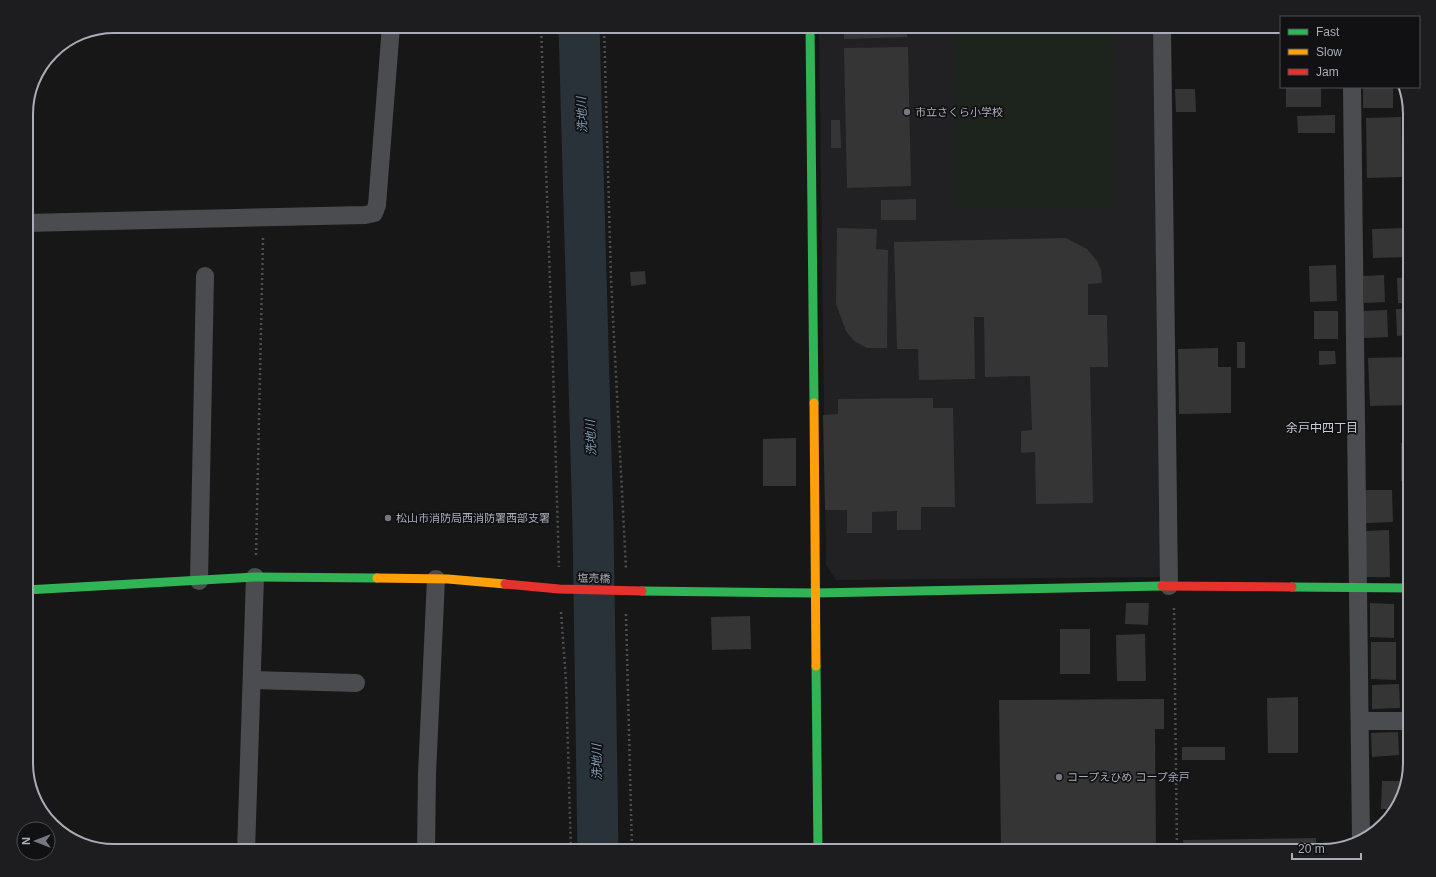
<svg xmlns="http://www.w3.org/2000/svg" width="1436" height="877" font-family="Helvetica,'Noto Sans JP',sans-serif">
<rect width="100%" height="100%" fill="#171717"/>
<!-- built -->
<polygon fill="#212123" points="819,26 1157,26 1164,577 836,580 826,565"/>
<!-- green -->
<polygon fill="#1d241e" points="955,26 1115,26 1116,207 956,208"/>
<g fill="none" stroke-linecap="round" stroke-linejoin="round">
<!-- river -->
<polyline stroke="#2a3239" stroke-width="41" points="579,26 593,525 598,851"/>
</g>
<!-- building -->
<g fill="#353536">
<polygon points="823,26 838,26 838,31 823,30"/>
<polygon points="844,26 907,26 907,37 844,39"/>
<polygon points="908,47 911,186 847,188 844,48"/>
<rect x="1286" y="87" width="35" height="20"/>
<rect x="1363" y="87" width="30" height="21"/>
<polygon points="1403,87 1410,110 1402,109"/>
<polygon points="1175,89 1195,89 1196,112 1176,112"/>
<polygon points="1335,115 1335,133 1298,133 1297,116"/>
<polygon points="1401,117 1402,177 1367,178 1366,118"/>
<polygon points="831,120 840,120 841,148 831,148"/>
<polygon points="916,199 916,220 881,220 881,200"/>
<polygon points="837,228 877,229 876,249 888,250 887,348 867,348 854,341 846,331 836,304"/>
<polygon points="1409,228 1409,257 1373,258 1372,229"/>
<polygon points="1066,238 1087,249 1097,261 1101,270 1102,283 1088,284 1088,315 1107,315 1108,367 1090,367 1093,503 1036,504 1035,452 1021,453 1021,431 1032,430 1030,376 985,377 984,317 974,317 975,379 919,380 918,349 897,349 894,242"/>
<polygon points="1336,265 1337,301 1310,302 1309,266"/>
<polygon points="645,271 646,284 631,286 630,272"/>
<polygon points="1384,275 1385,302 1364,303 1363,276"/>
<polygon points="1410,277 1410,303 1398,303 1397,278"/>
<polygon points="1396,309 1410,309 1410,335 1397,336"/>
<polygon points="1387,310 1388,337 1364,338 1363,311"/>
<rect x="1314" y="311" width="24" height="28"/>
<rect x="1237" y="342" width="8" height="26"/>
<polygon points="1218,348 1218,367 1231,367 1231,413 1179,414 1178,349"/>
<polygon points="1319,351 1335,351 1336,364 1319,365"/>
<polygon points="1408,357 1410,405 1370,406 1368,358"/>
<polygon points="933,398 933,408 953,408 955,507 921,507 921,530 897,530 897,511 872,512 872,533 847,533 847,510 825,510 823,415 838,414 838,399"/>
<polygon points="796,438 796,486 763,486 763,439"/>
<rect x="1401" y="443" width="9" height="38"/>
<polygon points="1365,490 1392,490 1393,522 1366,523"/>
<polygon points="1389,530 1390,577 1365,577 1365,531"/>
<polygon points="1126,603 1149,603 1148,625 1125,624"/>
<polygon points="1370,603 1394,604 1394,638 1370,637"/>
<polygon points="750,616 751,649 712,650 711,617"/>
<rect x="1060" y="629" width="30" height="45"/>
<polygon points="1145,634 1146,681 1117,681 1116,635"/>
<polygon points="1371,642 1396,642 1396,680 1371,679"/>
<polygon points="1399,684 1400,708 1372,709 1372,685"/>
<polygon points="1298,697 1298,753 1268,753 1267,698"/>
<polygon points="1164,699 1164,729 1155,729 1156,851 1001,851 999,700"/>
<polygon points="1398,732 1399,755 1372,757 1371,733"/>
<rect x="1407" y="732" width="3" height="22"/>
<rect x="1182" y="747" width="43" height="13"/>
<polygon points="1382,781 1405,781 1397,809 1381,809"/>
<polygon points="1316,838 1316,851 1184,851 1183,840"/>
</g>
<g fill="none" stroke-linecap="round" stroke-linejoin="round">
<!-- path -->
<g stroke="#4d4e52" stroke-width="2.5" stroke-dasharray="2 3" stroke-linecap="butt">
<polyline points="541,26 553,366 559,567"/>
<polyline points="604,26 611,279 626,569"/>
<polyline points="256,555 263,238"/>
<polyline points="1174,608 1177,851"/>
<polyline points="561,612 566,681 571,851"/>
<polyline points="626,614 632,851"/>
</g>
<!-- street -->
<g stroke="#4b4c50" stroke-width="18">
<polyline points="1162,26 1169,586"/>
<polyline points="1352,87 1361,841"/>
<polyline points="26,223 365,215 374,213 377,205 391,26"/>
<polyline points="199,581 205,276"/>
<polyline points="252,680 356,683"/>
<polyline points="1360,721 1410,721"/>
<polyline points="246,851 255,577"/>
<polyline points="426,851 427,774 436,579"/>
</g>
<!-- fast -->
<g stroke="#30b455" stroke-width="9">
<polyline points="810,26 814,403"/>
<polyline points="1292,587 1410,588"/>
<polyline points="26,590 255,577 377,578"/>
<polyline points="642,591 815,593 1162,586"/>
<polyline points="816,666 818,851"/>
</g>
<!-- slow -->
<g stroke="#ff9f0a" stroke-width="9">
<polyline points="814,403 816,666"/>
<polyline points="377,578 448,579 505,584"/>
</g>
<!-- jam -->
<g stroke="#e5322d" stroke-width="9">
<polyline points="505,584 559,589 642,591"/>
<polyline points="1162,586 1292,587"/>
</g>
</g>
<!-- markers -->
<g fill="#757880" stroke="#111113" stroke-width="1.5">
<circle cx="907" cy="112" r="4"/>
<circle cx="388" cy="518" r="4"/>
<circle cx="1059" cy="777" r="4"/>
</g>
<g text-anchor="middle" stroke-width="3.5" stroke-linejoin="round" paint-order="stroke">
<!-- poi labels -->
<g font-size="11" fill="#a8adb8" stroke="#111113" text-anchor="start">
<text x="915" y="116">市立さくら小学校</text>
<text x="396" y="522">松山市消防局西消防署西部支署</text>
<text x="1067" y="781">コープえひめ コープ余戸</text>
</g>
<!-- street labels -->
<g font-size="11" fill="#a8adb8" stroke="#111113">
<text transform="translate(594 578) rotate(2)" y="4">塩売橋</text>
</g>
<!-- water labels -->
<g font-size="12" font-style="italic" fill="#7f9bb3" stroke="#111113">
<text transform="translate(582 115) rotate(-92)" y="4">洗地川</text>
<text transform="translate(591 438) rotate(-92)" y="4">洗地川</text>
<text transform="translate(597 762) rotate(-91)" y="4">洗地川</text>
</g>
<!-- neighbourhood labels -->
<g font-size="12" fill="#c9ccd4" stroke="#111113">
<text x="1322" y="432">余戸中四丁目</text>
</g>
</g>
<!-- crop -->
<path d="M0 0H1436V877H0ZM114 33H1322A81 81 0 0 1 1403 114V763A81 81 0 0 1 1322 844H114A81 81 0 0 1 33 763V114A81 81 0 0 1 114 33Z" fill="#1d1d20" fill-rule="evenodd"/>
<path fill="none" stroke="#a8adb8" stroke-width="2" d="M114 33H1322A81 81 0 0 1 1403 114V763A81 81 0 0 1 1322 844H114A81 81 0 0 1 33 763V114A81 81 0 0 1 114 33Z"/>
<!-- legend -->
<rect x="1280" y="16" width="140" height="72" fill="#111113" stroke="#4d4f55"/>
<rect x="1288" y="29" width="20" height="6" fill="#30b455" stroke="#4d4f55"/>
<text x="1316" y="36" font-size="12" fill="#a8adb8">Fast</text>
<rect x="1288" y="49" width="20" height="6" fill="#ff9f0a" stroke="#4d4f55"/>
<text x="1316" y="56" font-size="12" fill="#a8adb8">Slow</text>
<rect x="1288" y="69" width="20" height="6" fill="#e5322d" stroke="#4d4f55"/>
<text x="1316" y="76" font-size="12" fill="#a8adb8">Jam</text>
<!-- north arrow -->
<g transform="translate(36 841) rotate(270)"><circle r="19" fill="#111113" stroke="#4d4f55"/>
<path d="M0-3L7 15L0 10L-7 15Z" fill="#757880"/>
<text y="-6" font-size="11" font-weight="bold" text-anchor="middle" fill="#a8adb8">N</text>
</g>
<!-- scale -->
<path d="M1292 853v6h69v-6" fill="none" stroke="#a8adb8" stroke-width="2"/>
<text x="1298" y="853" font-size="12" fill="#a8adb8" stroke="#111113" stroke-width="3" paint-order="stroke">20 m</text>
</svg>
